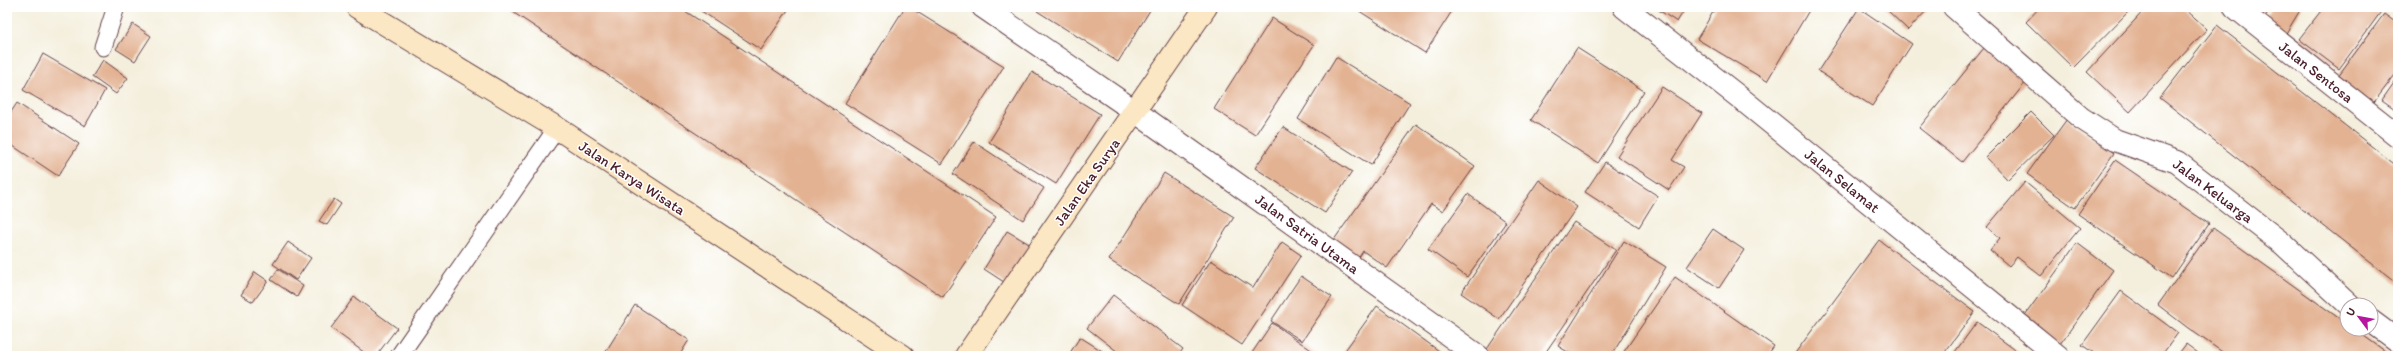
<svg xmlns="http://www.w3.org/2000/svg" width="2405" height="363" font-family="Itim,sans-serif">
<rect width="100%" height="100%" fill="#fff"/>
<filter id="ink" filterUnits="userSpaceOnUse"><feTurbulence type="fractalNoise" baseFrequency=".025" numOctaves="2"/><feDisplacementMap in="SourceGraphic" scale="8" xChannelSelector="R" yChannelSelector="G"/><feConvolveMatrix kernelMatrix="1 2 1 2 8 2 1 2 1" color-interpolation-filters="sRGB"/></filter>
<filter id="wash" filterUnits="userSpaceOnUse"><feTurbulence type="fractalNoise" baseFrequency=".012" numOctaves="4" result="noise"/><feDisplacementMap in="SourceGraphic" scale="16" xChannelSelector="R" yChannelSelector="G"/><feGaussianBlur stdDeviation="0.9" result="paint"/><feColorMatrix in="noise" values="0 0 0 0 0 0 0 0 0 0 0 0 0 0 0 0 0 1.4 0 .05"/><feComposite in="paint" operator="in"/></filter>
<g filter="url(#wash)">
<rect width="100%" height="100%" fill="#f4efdd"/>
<g id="blocks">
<!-- building -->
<g fill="#e3b293">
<polygon points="7,7 13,7 7,16"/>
<polygon points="505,7 679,7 996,217 943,297"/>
<polygon points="695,7 790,7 761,50"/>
<polygon points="905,7 909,7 1004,66 942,164 845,103"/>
<polygon points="1040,7 1152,7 1118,62 1037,11"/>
<polygon points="1353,7 1446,7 1452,11 1425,53"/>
<polygon points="1654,7 1686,7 1677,22"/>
<polygon points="1716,7 1811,7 1767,81 1697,39"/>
<polygon points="1884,7 1930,7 1908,30"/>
<polygon points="2040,7 2133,7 2073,68 2026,22"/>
<polygon points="2147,7 2183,7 2207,29 2130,112 2087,72"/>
<polygon points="2252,7 2266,7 2261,14"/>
<polygon points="2271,7 2302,7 2285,35 2263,21"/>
<polygon points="2324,7 2380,7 2383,9 2339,69 2299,39"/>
<polygon points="1859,8 1912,44 1872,106 1818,71"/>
<polygon points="2384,14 2398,24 2398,71 2371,106 2335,80"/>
<polygon points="1272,18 1314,45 1255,135 1214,109"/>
<polygon points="133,24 151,36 135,61 116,49"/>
<polygon points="2217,25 2398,167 2398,284 2160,98"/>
<polygon points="1577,48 1644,91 1598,163 1531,120"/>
<polygon points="1984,48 2026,82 1962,162 1919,128"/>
<polygon points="43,54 105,90 85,126 23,90"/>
<polygon points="1336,57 1410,103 1371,165 1298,119"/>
<polygon points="103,60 128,78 116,94 92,77"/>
<polygon points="1032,72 1100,114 1056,184 989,142"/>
<polygon points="2398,77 2398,111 2382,100"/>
<polygon points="1662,87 1702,113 1672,160 1684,167 1669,190 1617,156"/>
<polygon points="17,103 79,144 58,176 7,142 7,118"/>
<polygon points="2031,112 2054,135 2008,180 1986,157"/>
<polygon points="2067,119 2114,153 2075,208 2027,174"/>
<polygon points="1416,124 1475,166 1443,211 1431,204 1387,268 1363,251 1356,262 1331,244"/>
<polygon points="1283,127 1352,172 1325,213 1255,168"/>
<polygon points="974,142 1044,188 1023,220 953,174"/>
<polygon points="2115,160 2209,224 2172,278 2078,214"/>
<polygon points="1605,162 1658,196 1639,227 1585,192"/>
<polygon points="1164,173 1234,217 1179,304 1109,260"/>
<polygon points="1539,180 1577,207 1499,319 1461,293"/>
<polygon points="2025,182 2080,228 2041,276 2017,257 2009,266 1990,250 2000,238 1987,227"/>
<polygon points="1468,194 1506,222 1467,277 1428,249"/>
<polygon points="334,199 341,204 327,225 319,221"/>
<polygon points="1574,222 1616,250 1543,356 1491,356 1485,352"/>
<polygon points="2213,228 2347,324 2347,329 2354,329 2392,356 2228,356 2188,328 2158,305"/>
<polygon points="1713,229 1744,250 1719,288 1687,267"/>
<polygon points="1007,231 1031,245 1007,284 984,269"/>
<polygon points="1879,240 1975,312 1942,356 1793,356"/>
<polygon points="1624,241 1666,267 1611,356 1574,356 1558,346"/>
<polygon points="288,242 311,258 296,280 273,264"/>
<polygon points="1282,242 1301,255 1242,345 1182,305 1211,260 1253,288"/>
<polygon points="2077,243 2113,270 2060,344 2023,318"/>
<polygon points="278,269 303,286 297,297 271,280"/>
<polygon points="255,272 268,281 253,302 241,295"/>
<polygon points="1301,276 1332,297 1302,341 1271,321"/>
<polygon points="1675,277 1774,346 1767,356 1621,356"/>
<polygon points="2121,291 2178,333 2161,356 2098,356 2082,345"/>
<polygon points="1113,295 1183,349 1178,356 1123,356 1087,328"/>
<polygon points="354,297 397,328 376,356 369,356 331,328"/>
<polygon points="635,305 689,340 679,356 603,356"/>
<polygon points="1377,306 1417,335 1446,356 1341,356"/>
<polygon points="1977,322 2018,352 2024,356 1952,356"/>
<polygon points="1272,323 1320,356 1250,356"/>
<polygon points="1080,337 1110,356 1068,356"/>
<polygon points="2186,344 2202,356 2177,356"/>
</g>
</g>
</g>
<g filter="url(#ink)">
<use href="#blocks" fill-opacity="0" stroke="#643e46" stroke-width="1"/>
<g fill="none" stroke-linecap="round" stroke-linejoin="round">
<defs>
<g id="lane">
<polyline points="103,47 116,7"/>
<polyline points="399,356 557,128"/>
</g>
<g id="street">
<polyline points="983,7 1136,112 1478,356"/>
<polyline points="1624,7 1739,97 2058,356"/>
<polyline points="1954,7 2081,118 2115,140 2177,162 2283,244 2349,305"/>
<polyline points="2235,7 2398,136"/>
<polyline points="2371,321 2398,341"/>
</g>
<g id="secondary">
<polyline points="357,7 557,128 903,356"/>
<polyline points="966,356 1206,7"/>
</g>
</defs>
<!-- lane casing -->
<use href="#lane" stroke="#643e46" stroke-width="19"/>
<!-- street casing -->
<use href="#street" stroke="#643e46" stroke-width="24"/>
<!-- secondary casing -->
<use href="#secondary" stroke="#643e46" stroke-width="24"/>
<!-- lane -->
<use href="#lane" stroke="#fff" stroke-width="17"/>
<!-- street -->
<use href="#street" stroke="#fff" stroke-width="22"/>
<!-- secondary -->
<use href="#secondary" stroke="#fbe7c3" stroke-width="22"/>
</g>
</g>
<g text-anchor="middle" stroke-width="3" stroke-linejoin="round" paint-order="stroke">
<!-- street labels -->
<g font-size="15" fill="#4a1f2b" stroke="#fff">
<text transform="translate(2316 72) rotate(38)" y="5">Jalan Sentosa</text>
<text transform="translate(632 178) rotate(33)" y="5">Jalan Karya Wisata</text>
<text transform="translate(1842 181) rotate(39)" y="5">Jalan Selamat</text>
<text transform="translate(1087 182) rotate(-55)" y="5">Jalan Eka Surya</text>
<text transform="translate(2213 191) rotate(37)" y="5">Jalan Keluarga</text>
<text transform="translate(1307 234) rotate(36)" y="5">Jalan Satria Utama</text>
</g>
</g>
<!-- margin -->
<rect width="2405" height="363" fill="none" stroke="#fff" stroke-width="24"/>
<!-- north arrow -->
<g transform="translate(2359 317) rotate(302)"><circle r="19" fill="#ffffff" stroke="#b7a5aa"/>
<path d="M0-3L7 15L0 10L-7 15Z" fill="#b5179e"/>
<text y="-6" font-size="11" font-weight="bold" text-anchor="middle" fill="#4a1f2b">U</text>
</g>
</svg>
